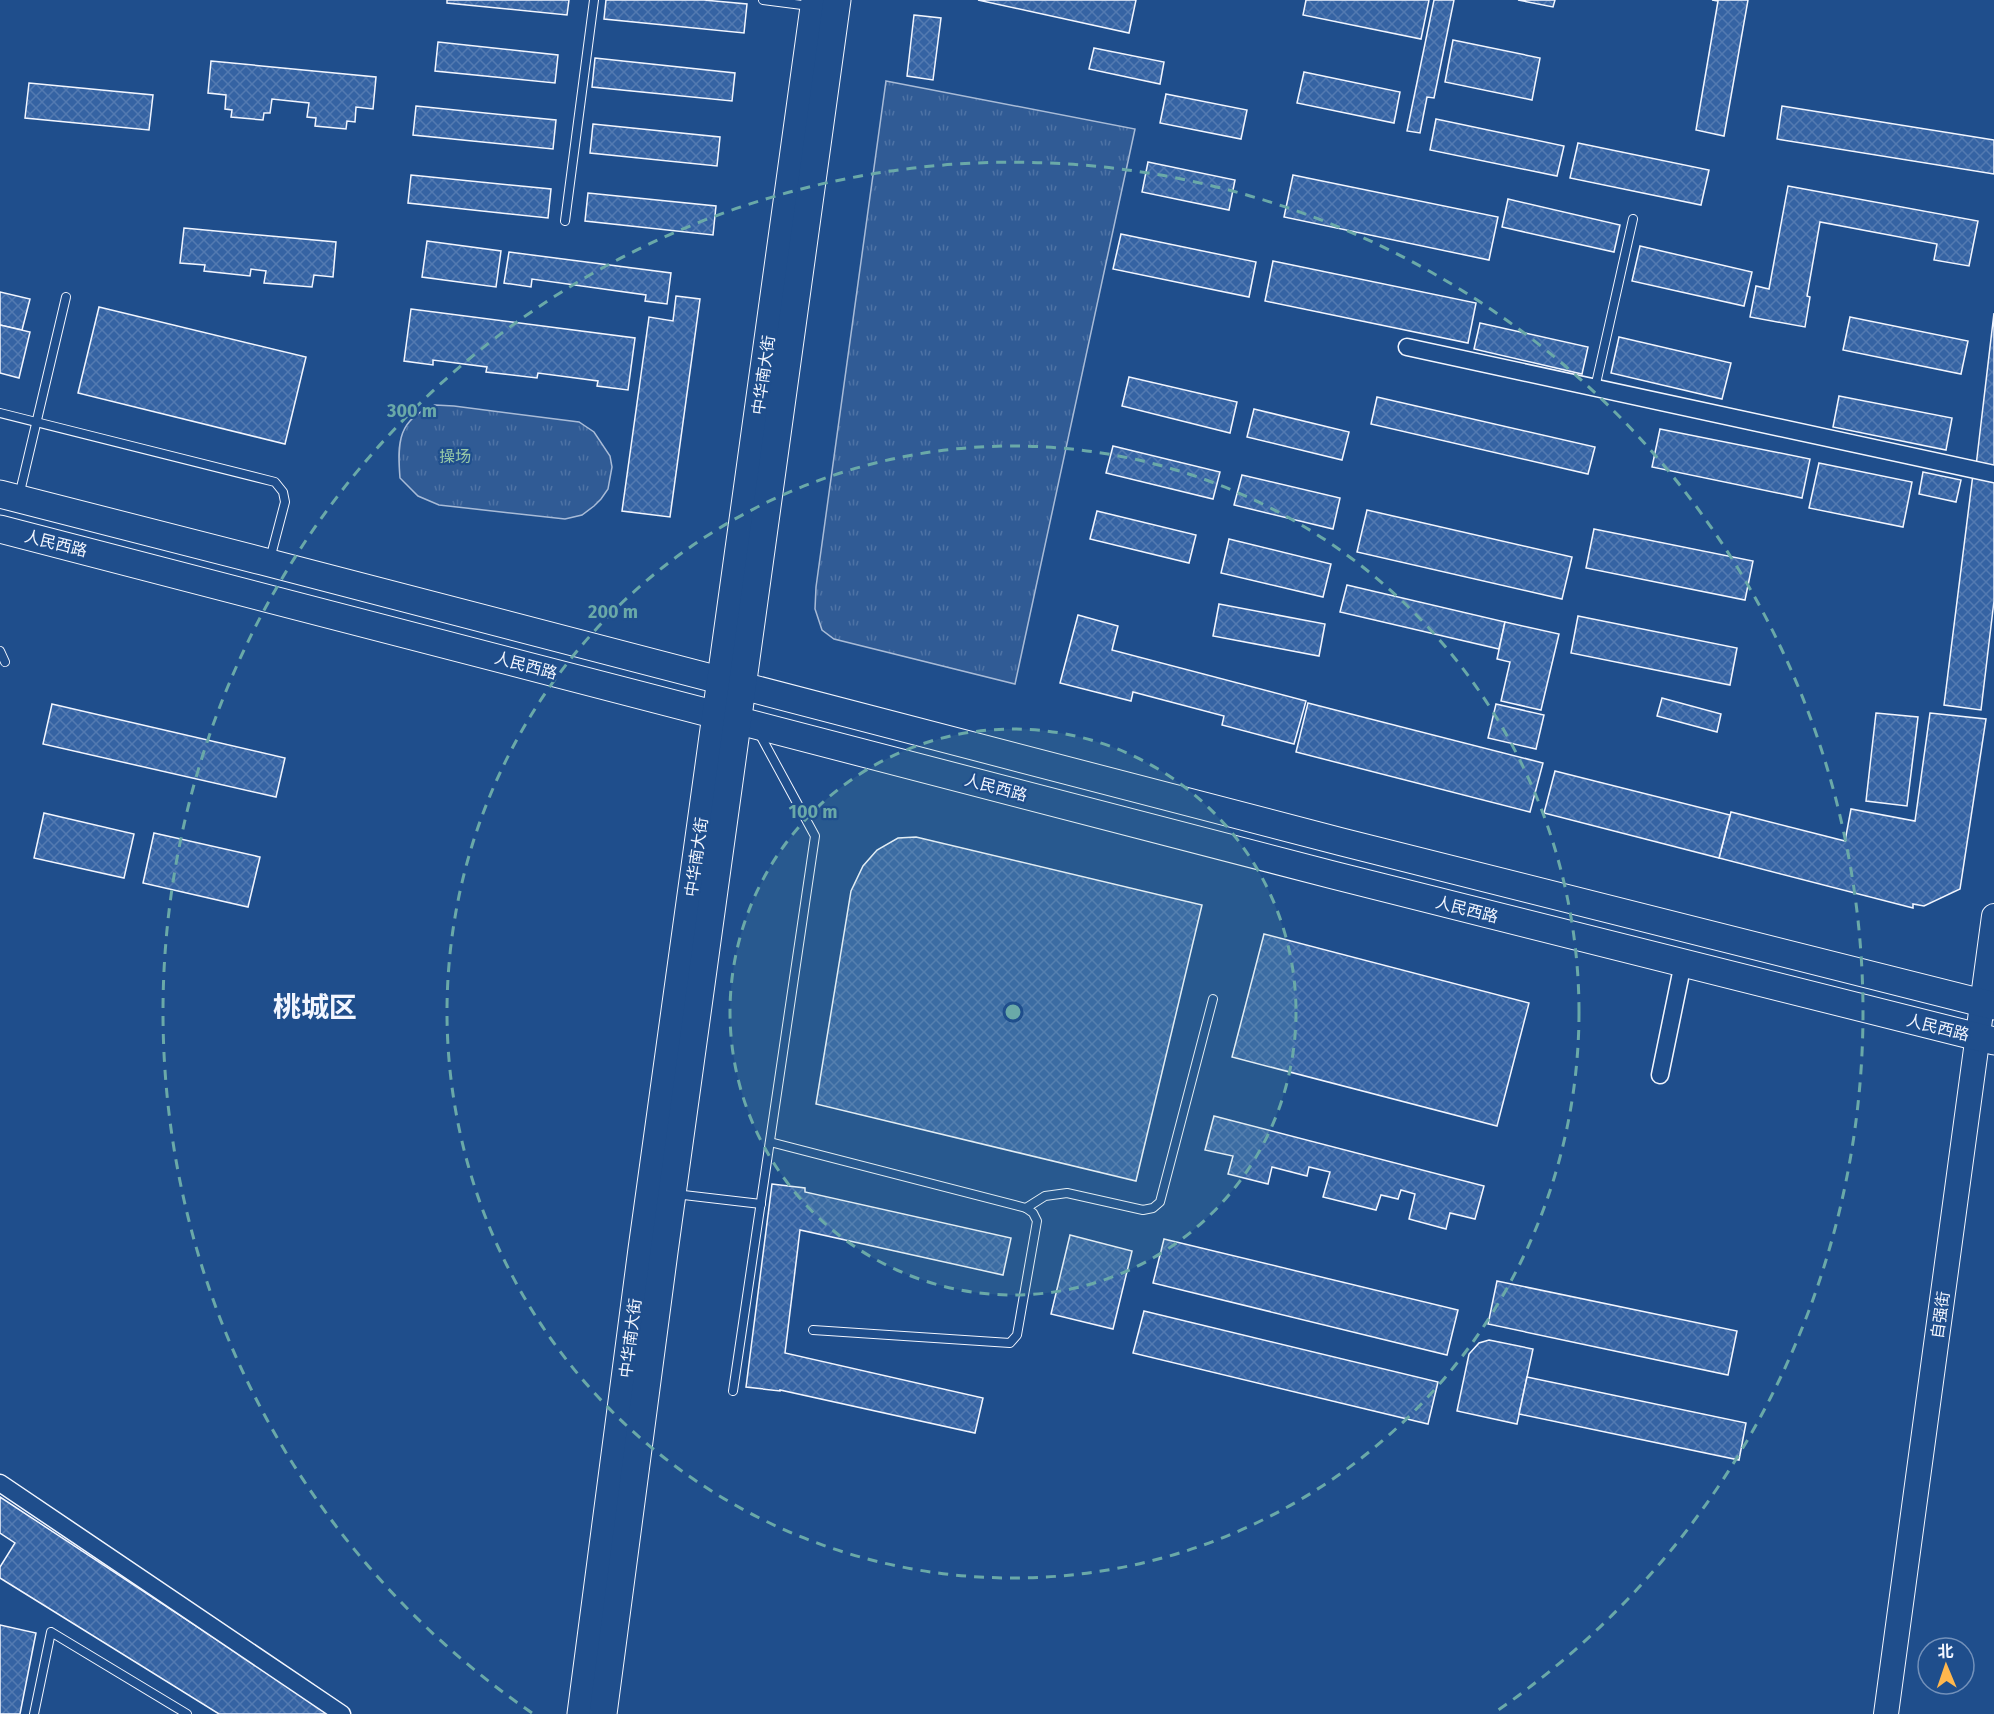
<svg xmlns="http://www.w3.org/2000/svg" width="1994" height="1714" font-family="'Fira Sans','Noto Sans SC',sans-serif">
<defs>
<pattern id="park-tufts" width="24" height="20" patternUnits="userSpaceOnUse" patternTransform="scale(1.5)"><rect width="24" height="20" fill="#305b95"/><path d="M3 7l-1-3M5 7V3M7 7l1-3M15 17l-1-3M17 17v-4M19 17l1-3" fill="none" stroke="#4e73a5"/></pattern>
<pattern id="building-cross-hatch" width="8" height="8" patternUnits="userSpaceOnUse" patternTransform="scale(1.5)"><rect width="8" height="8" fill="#3563a3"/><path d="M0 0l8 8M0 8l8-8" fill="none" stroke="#537ab1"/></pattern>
</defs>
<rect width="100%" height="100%" fill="#1f4e8c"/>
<!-- park -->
<g fill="url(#park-tufts)" stroke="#a8bbd7" stroke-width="1.5">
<polygon points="886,81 1135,129 1015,684 834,639 822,630 815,609 816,587"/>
<path d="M435,405L454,406L579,422L594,432L610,456L612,467L608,489L601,499L594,506L582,515L565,519L439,505L418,496L400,478C397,442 398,419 435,405Z"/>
</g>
<!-- building -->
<g fill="url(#building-cross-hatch)" stroke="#f2f6ff" stroke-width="1.5">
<polygon points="447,0 569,0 567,15 447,3"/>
<polygon points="606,0 704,0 747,4 744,33 604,19"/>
<polygon points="978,0 1136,0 1129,33"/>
<polygon points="1306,0 1429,0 1421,39 1303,15"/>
<polygon points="1434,0 1454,0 1434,98 1427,97 1420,133 1407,131"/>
<polygon points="1518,0 1555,0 1553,7"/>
<polygon points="1712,0 1748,0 1724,136 1696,130 1718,1"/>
<polygon points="914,15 941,18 933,80 907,76"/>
<polygon points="1453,40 1540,58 1532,100 1445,82"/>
<polygon points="438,42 558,55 555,83 435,71"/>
<polygon points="1094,48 1164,62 1160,84 1089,69"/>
<polygon points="595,58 735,73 732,101 592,87"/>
<polygon points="211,61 376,77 373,109 356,107 355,122 347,121 346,129 315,126 316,118 307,117 309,103 272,99 270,113 264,113 263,120 231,117 232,110 225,109 226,95 208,93"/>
<polygon points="1304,72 1400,92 1394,123 1297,103"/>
<polygon points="29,83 153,95 149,130 25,118"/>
<polygon points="1166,94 1247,110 1241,139 1160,123"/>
<polygon points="416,106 556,120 553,149 413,135"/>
<polygon points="1782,106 1994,140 1994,174 1777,139"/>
<polygon points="1436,119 1564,146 1557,176 1430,150"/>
<polygon points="593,124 720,137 717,166 590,153"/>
<polygon points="1578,143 1709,170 1701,205 1570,178"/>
<polygon points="1148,162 1235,180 1229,210 1142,192"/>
<polygon points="411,175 551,189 548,218 408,203"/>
<polygon points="1293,175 1498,217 1489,260 1284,217"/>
<polygon points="1788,186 1978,221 1969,266 1934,260 1937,244 1820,222 1807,296 1810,297 1805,327 1750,317 1756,286 1769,289"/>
<polygon points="588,193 716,206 713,235 585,221"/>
<polygon points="1508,199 1620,225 1614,252 1502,227"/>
<polygon points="184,228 336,242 333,277 314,275 312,287 264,283 266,271 251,269 250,276 204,271 205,265 180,263"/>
<polygon points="1121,234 1256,262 1249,297 1113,269"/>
<polygon points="427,241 501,251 496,287 422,277"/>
<polygon points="1640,246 1752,272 1744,306 1632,281"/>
<polygon points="509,252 671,273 667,304 645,301 646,295 532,279 531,287 504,283"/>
<polygon points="1273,261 1476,303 1468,343 1265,301"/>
<polygon points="0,292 30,299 22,330 0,325"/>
<polygon points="676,296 700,299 670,517 622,511 649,317 673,321"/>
<polygon points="99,307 306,357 285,444 78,393"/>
<polygon points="411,309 635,338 628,390 597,386 598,381 538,373 537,378 486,372 487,367 433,360 433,365 404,361"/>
<polygon points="1994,313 1994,468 1976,466"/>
<polygon points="1850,317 1968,341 1961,374 1843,350"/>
<polygon points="1480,323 1588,347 1582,374 1474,349"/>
<polygon points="0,325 30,332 19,378 0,373"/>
<polygon points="1619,337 1731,363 1722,399 1611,373"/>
<polygon points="1129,377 1237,402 1230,433 1122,406"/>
<polygon points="1839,396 1952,418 1946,450 1833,427"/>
<polygon points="1377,397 1595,447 1588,474 1371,424"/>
<polygon points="1254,409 1349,432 1342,460 1247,437"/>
<polygon points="1660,429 1810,459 1802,498 1652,467"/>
<polygon points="1113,446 1220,472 1213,499 1106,473"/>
<polygon points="1819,463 1912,482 1903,527 1809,508"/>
<polygon points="1923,472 1961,480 1956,502 1919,494"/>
<polygon points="1973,474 1994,477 1994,601 1981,710 1944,705"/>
<polygon points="1242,475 1340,498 1333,529 1234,505"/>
<polygon points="1367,510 1572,557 1562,599 1357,552"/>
<polygon points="1097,511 1196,535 1189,563 1090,539"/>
<polygon points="1594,529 1753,561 1745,600 1586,568"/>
<polygon points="1229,539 1331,564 1323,597 1221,573"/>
<polygon points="1347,585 1505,622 1499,649 1340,612"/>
<polygon points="1219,604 1325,624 1319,656 1213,636"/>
<polygon points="1078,615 1118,626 1112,650 1306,701 1294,744 1222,725 1224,716 1133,692 1131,701 1060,683"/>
<polygon points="1578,616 1737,648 1730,685 1571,653"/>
<polygon points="1505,622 1559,634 1541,710 1501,701 1510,662 1497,659"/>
<polygon points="1662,698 1721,714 1717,732 1657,716"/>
<polygon points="1308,703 1543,763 1530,812 1296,752"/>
<polygon points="52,704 285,758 276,797 43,744"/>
<polygon points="1496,704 1544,715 1536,749 1488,738"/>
<polygon points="1876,713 1918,717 1907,806 1866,801"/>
<polygon points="1930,713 1986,719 1960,889 1924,906 1913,904 1913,908 1719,858 1731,812 1845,841 1851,809 1915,821"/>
<polygon points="1555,771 1730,815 1719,858 1544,813"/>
<polygon points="44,813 134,834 124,878 34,858"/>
<polygon points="154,833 260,857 248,907 143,883"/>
<polygon points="916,837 1202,905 1136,1181 816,1104 851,891 863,866 877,850 898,838"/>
<polygon points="1264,934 1529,1003 1497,1126 1232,1057"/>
<polygon points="1214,1116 1484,1186 1475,1219 1450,1213 1446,1229 1409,1219 1415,1194 1401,1190 1398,1199 1381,1195 1376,1210 1323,1197 1330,1172 1309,1167 1307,1176 1272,1167 1268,1184 1228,1174 1233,1156 1205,1150"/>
<polygon points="772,1184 805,1188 805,1192 1011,1238 1003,1275 800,1230 785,1353 983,1398 975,1433 780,1390 780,1391 746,1387"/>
<polygon points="1070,1235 1132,1251 1113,1329 1051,1314"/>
<polygon points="1164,1239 1458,1310 1447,1355 1153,1283"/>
<polygon points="1497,1281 1737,1331 1728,1375 1488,1324"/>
<polygon points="1144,1311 1438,1382 1428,1424 1133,1353"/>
<polygon points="1489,1340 1533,1349 1517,1424 1457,1411 1469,1354 1479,1343"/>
<polygon points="1527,1377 1746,1423 1739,1460 1519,1414"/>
<polygon points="0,1497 330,1714 219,1714 0,1578 0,1567 15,1543 0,1533"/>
<polygon points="0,1625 36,1633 20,1714 0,1714"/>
</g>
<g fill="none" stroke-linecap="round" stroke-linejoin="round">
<defs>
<g id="lane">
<polyline points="763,0 810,6"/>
<polyline points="565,221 594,0"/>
<polyline points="1595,388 1633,219"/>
<polyline points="0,413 275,482 283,492 285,502 270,559"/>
<polyline points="19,496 66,297"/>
<polyline points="0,651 5,662"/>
<polyline points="770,1142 1026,1208 1033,1213 1037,1221 1017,1335 1010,1343 813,1330"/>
<polyline points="675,1194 761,1204"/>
<polyline points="1026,1208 1045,1196 1067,1193 1143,1210 1153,1208 1160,1202 1213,999"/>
<polyline points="733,1391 815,836 759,733"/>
<polyline points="34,1714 51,1632 187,1714"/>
</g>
<g id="street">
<polyline points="1407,347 1994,474"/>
<polyline points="1660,1075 1683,963"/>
<polyline points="0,1483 342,1714"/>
</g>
<polyline id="secondary" points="1886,1714 1994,916"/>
<g id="primary">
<polyline points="0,494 262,561 1342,842 1994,1006"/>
<polyline points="0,529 1333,875 1994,1041"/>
<polyline points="581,1714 642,1249 815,0"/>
<polyline points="603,1714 664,1252 837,0"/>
</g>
</defs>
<!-- lane casing -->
<use href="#lane" stroke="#f2f6ff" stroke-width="10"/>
<!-- street casing -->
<use href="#street" stroke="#f2f6ff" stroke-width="19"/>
<!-- secondary casing -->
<use href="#secondary" stroke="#f2f6ff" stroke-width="26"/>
<!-- primary casing -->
<use href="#primary" stroke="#f2f6ff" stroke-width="29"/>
<!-- lane -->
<use href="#lane" stroke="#1f4e8c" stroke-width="8"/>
<!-- street -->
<use href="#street" stroke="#1f4e8c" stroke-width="16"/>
<!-- secondary -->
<use href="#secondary" stroke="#1f4e8c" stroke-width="24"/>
<!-- primary -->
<use href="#primary" stroke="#1f4e8c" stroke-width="27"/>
</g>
<!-- distance rings -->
<circle cx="1013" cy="1012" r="283" fill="#6aa9a8" fill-opacity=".12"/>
<g fill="none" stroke="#6aa9a8" stroke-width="3" stroke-dasharray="10 8">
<circle cx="1013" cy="1012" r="283"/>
<circle cx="1013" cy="1012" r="566"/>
<path d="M532 1713A850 850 0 1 1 1494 1713"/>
</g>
<g text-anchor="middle" stroke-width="4.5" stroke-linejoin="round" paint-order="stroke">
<!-- street labels -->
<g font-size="16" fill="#f2f6ff" stroke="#1f4e8c">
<text transform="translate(763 375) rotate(-82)" y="6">中华南大街</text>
<text transform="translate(56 543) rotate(14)" y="6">人民西路</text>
<text transform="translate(526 665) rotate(15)" y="6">人民西路</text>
<text transform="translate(996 787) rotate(15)" y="6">人民西路</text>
<text transform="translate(696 857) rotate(-82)" y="6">中华南大街</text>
<text transform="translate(1467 909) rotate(14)" y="6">人民西路</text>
<text transform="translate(1938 1027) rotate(14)" y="6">人民西路</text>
<text transform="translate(1940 1315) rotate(-82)" y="6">自强街</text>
<text transform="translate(630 1338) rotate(-83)" y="6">中华南大街</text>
</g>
<!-- park labels -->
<g font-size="16" fill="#97c8a6" stroke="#1f4e8c">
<text x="455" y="462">操场</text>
</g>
<!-- town labels -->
<g font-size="28" font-weight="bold" fill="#f2f6ff" stroke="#1f4e8c">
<text x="315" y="1017">桃城区</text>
</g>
</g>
<circle cx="1013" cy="1012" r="9" fill="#6aa9a8" stroke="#1f4e8c" stroke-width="3"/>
<g font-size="18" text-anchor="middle" font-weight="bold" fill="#6aa9a8" stroke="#1f4e8c" stroke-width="4.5" stroke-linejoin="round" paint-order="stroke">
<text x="412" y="417">300 m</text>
<text x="613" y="618">200 m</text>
<text x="813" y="818">100 m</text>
</g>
<!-- north arrow -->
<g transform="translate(1946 1666) rotate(358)"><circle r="28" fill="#1f4e8c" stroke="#7391ba" stroke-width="1.5"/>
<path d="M0-4.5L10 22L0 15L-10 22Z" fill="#ffb74d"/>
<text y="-9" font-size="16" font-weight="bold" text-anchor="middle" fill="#f2f6ff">北</text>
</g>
</svg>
